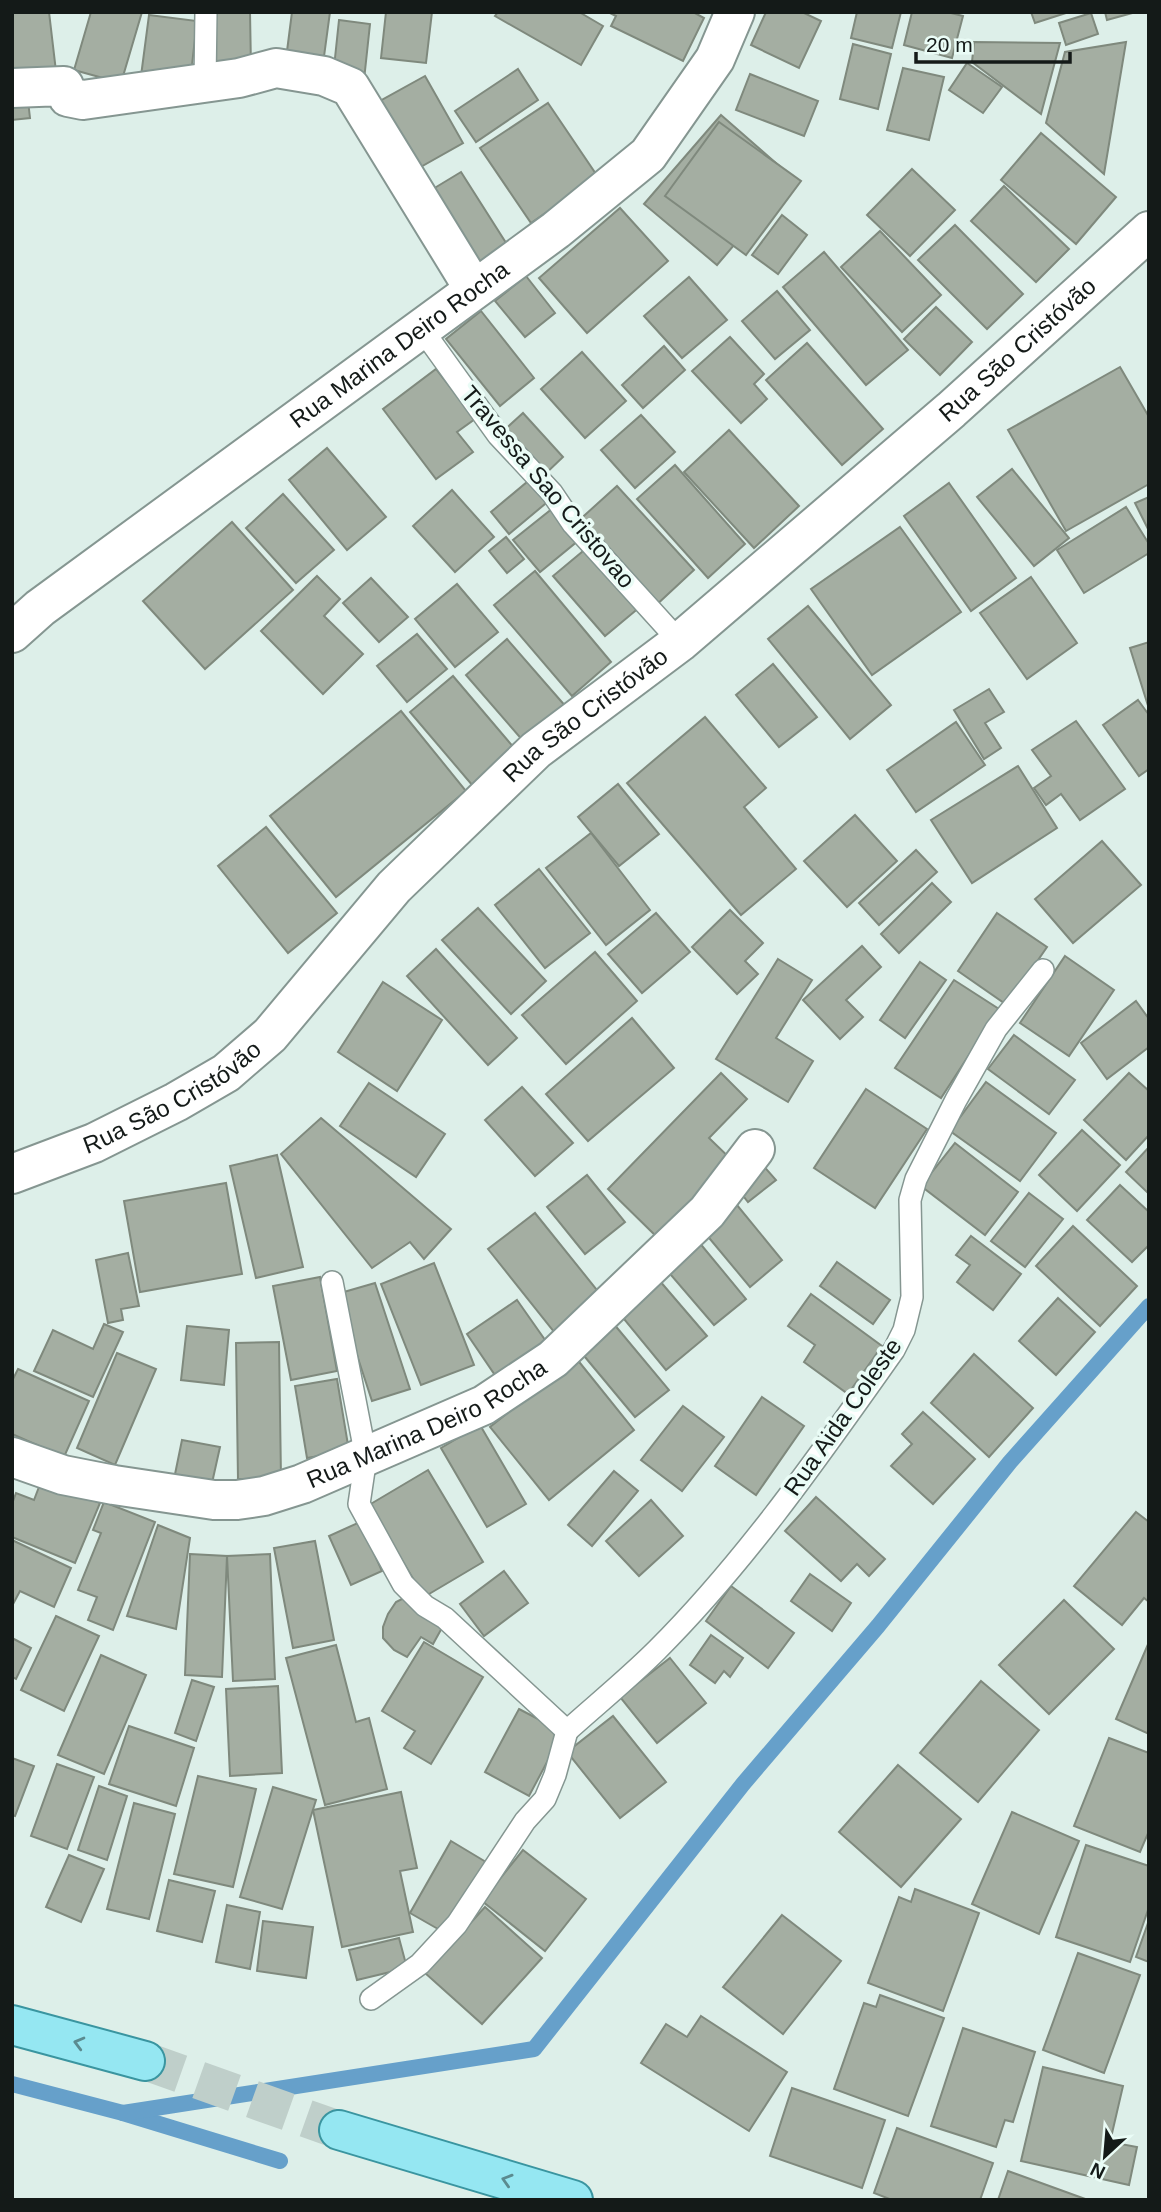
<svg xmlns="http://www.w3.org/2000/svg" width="1161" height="2212" font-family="Helvetica,sans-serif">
<rect width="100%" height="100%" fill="#ddefe9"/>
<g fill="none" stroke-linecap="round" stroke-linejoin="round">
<!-- stream -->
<g stroke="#66a0ca" stroke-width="16">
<polyline points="12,2084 123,2113 280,2161"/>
<polyline points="123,2113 534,2049 743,1784 878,1626 1010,1462 1149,1306"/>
</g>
</g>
<!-- building -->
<g fill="#a4aea2" stroke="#7f897d" stroke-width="2">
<polygon points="12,12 49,12 57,80 12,86"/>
<polygon points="91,12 142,12 121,83 74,70"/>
<polygon points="213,12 250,12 251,68 214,69"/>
<polygon points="292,12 330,12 323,64 286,59"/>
<polygon points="386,12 432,12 426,63 381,58"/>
<polygon points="498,12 579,12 603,26 581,65 495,16"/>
<polygon points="608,12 693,12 704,18 683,61 611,26 616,16"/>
<polygon points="766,12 802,12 821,21 799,68 751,45"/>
<polygon points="857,12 901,12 892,48 851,38"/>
<polygon points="912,12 947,12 963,16 952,58 904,45"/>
<polygon points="1031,12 1069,12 1035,23"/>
<polygon points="1105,12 1136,12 1107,20"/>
<polygon points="1091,13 1098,34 1066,45 1059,23"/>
<polygon points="149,15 197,21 190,82 141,76"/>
<polygon points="339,20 370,24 364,80 333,77"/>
<polygon points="974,42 1060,43 1041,114 972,62"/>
<polygon points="1126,42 1104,174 1046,123 1065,52"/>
<polygon points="853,44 891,54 878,109 840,99"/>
<polygon points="967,63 1002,87 983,113 949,90"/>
<polygon points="903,68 944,77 929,140 887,130"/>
<polygon points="518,69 538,100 476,142 455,111"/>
<polygon points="750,74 818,101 804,136 736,110"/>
<polygon points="425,76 463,143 410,173 371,106"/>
<polygon points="27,92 30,118 12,120 12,93"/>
<polygon points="548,103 598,177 531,223 480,148"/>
<polygon points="721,115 792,177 717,265 644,204"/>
<polygon points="719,122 801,181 746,255 665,196"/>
<polygon points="1041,133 1116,197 1076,244 1001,180"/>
<polygon points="912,169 955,210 910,256 867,215"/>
<polygon points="461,172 508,246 476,267 428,192"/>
<polygon points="1004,186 1069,249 1036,282 971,221"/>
<polygon points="620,208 668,261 587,333 539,278"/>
<polygon points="782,215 807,235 778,274 752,255"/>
<polygon points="955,225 1023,294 987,329 918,260"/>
<polygon points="880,231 941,295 902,332 841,267"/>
<polygon points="824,252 908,350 866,385 783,287"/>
<polygon points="526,276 555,313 525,337 495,301"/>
<polygon points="689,277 727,320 682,358 644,316"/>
<polygon points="777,291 810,330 775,359 742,321"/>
<polygon points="936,307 972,342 940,375 904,339"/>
<polygon points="481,311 534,378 500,406 446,339"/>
<polygon points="730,337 764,374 754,384 767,399 741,423 692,371"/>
<polygon points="807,343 883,429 842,465 766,380"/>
<polygon points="664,346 685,370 643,408 622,385"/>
<polygon points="582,352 626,401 585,438 541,389"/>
<polygon points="1120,367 1149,417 1149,484 1066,531 1008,430"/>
<polygon points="436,369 475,419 457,432 473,452 436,479 383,409"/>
<polygon points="523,413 563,457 542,477 502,432"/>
<polygon points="641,415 675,452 635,488 601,450"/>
<polygon points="729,430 799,506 754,548 684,472"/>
<polygon points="327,448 386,517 347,550 289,480"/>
<polygon points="675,465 745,544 708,578 637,499"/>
<polygon points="1012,469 1069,538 1034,566 977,497"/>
<polygon points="533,477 551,499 509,534 491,512"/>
<polygon points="949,483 1016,578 971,611 904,516"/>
<polygon points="617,486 694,570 653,608 576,523"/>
<polygon points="452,490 494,537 455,572 413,526"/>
<polygon points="283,494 334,550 296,583 246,528"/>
<polygon points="1149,497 1149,531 1135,503"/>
<polygon points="1126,507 1149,544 1149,553 1084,593 1057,550"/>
<polygon points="553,508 579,540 540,572 513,540"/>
<polygon points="232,522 293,590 205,669 143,601"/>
<polygon points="900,527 961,612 872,675 811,589"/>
<polygon points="506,537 524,559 507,573 489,551"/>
<polygon points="588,547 640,607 605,636 553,576"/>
<polygon points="535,571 611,662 572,696 494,605"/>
<polygon points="317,576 340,599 324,616 363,654 323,694 261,631"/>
<polygon points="1031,577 1077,643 1027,679 980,613"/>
<polygon points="371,578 408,617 379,642 343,603"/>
<polygon points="457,584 498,632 455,667 415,619"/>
<polygon points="808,606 891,705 850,739 768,639"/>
<polygon points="417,634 447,669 407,702 377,666"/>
<polygon points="507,639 567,708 525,743 466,675"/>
<polygon points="1149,642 1149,709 1130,648"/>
<polygon points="773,664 817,717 779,747 736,695"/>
<polygon points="453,676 515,749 473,786 410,712"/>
<polygon points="989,689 1004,712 985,723 1001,748 984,759 954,710"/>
<polygon points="1138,700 1149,715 1149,769 1139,776 1103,725"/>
<polygon points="401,711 466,791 336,897 270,816"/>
<polygon points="705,717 766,788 744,807 796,869 741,915 627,783"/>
<polygon points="1076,721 1125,789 1080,820 1061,794 1046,805 1034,788 1051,776 1032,750"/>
<polygon points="956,722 985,765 916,812 887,770"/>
<polygon points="1018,766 1057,828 972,883 931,820"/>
<polygon points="618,784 659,834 619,866 578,817"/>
<polygon points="855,815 897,861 847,907 804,861"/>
<polygon points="266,827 337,913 288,953 218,866"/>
<polygon points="591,833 650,910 606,945 546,868"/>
<polygon points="1102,841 1141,885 1073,943 1035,899"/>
<polygon points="916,850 937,872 879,925 859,903"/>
<polygon points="539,869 590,933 545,968 495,905"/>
<polygon points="932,883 951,902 899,953 881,934"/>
<polygon points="478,908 546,981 511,1014 442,940"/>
<polygon points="730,910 763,943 745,961 758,974 737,994 692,947"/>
<polygon points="656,913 690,952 642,993 608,954"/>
<polygon points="997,913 1047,947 1007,1005 958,971"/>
<polygon points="862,946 881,967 846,1000 863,1017 840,1039 803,1000"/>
<polygon points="436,949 517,1038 488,1065 407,976"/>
<polygon points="595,952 637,1001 566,1064 522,1015"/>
<polygon points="1065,956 1114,990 1069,1056 1020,1023"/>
<polygon points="778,959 812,980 776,1038 813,1061 788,1102 716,1059"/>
<polygon points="920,962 946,980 905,1038 880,1020"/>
<polygon points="954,980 999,1009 941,1098 895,1068"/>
<polygon points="383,982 442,1020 397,1091 338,1052"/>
<polygon points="1136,1001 1149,1019 1149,1047 1107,1079 1081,1043"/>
<polygon points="632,1018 674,1068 588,1141 546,1094"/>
<polygon points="1014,1035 1075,1080 1049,1114 988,1069"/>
<polygon points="721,1073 747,1099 709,1138 737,1165 662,1242 608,1189"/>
<polygon points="1129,1073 1149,1091 1149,1135 1126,1160 1084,1120"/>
<polygon points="986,1082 1056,1133 1020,1181 950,1131"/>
<polygon points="369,1083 445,1134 416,1177 340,1126"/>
<polygon points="522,1087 573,1143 535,1176 485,1120"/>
<polygon points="866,1089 927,1129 875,1208 814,1168"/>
<polygon points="321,1118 451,1229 424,1259 410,1242 372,1268 281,1154"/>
<polygon points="1082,1130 1120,1165 1077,1211 1039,1175"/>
<polygon points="955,1143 1018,1192 985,1235 921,1186"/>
<polygon points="1149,1147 1149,1194 1126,1172"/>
<polygon points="277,1155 303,1267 256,1278 230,1166"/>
<polygon points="759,1161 776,1180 748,1202 733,1183"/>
<polygon points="587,1175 625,1222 585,1254 547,1207"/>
<polygon points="226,1183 242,1274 140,1292 124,1201"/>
<polygon points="1120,1185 1149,1212 1149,1245 1132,1262 1087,1220"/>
<polygon points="1029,1193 1063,1219 1025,1267 991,1241"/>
<polygon points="732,1199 782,1260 750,1287 700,1227"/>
<polygon points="535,1213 605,1300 559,1338 488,1249"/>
<polygon points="1073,1226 1137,1286 1100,1326 1036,1266"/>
<polygon points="971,1236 1021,1274 993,1310 957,1282 970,1265 956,1255"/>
<polygon points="698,1241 746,1299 714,1325 665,1268"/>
<polygon points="128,1253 139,1306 121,1309 123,1320 108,1323 96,1260"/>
<polygon points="837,1262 890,1300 873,1324 820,1286"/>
<polygon points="434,1263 474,1365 421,1385 381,1284"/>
<polygon points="320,1277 337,1371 291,1380 273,1286"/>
<polygon points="659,1280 707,1336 666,1370 619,1313"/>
<polygon points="375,1283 410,1389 372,1401 337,1294"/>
<polygon points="811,1294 882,1346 848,1394 804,1362 815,1345 788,1326"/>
<polygon points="1058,1298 1095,1332 1056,1375 1019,1341"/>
<polygon points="517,1300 550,1347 499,1381 467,1334"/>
<polygon points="608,1317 669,1390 635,1417 575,1345"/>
<polygon points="104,1324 123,1332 93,1397 34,1371 53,1330 93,1349"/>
<polygon points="187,1326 229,1330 224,1385 181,1380"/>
<polygon points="279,1342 281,1479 238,1479 236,1343"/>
<polygon points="117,1353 156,1369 115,1465 77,1448"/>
<polygon points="974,1354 1033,1408 989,1457 931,1403"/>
<polygon points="576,1358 634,1430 549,1500 490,1427"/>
<polygon points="18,1369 89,1401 64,1457 12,1434 12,1381"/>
<polygon points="337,1379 349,1451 307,1458 295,1386"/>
<polygon points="762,1397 804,1426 756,1495 715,1466"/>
<polygon points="683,1406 724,1437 682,1491 641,1460"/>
<polygon points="923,1412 975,1459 933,1504 891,1466 912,1444 902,1434"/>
<polygon points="480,1425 526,1504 487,1527 441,1448"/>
<polygon points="182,1440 220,1447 210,1492 173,1484"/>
<polygon points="428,1470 483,1562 424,1597 369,1505"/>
<polygon points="614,1471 638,1491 592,1546 568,1525"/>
<polygon points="42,1479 100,1503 75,1563 12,1537 12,1504 16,1493 34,1500"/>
<polygon points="816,1497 885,1559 869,1576 857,1564 841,1581 785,1531"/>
<polygon points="651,1500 683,1536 639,1576 606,1541"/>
<polygon points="104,1502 155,1522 113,1630 88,1620 97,1597 78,1590 101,1533 93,1530"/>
<polygon points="1136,1512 1149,1522 1149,1602 1144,1598 1122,1625 1074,1586"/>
<polygon points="360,1522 382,1571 351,1585 329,1536"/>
<polygon points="158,1525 190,1538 176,1629 127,1616"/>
<polygon points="12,1540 71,1568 54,1607 20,1591 12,1606"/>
<polygon points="315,1541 334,1640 293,1648 274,1548"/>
<polygon points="190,1554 227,1556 222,1677 185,1675"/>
<polygon points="270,1554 275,1679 233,1681 227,1556"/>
<polygon points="504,1571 528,1603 484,1636 460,1604"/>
<polygon points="810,1574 851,1603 832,1631 791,1601"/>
<polygon points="731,1586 794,1633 768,1668 706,1621"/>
<polygon points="406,1597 443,1626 433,1644 421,1637 407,1657 394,1650 383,1638 383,1627 388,1614 396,1602"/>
<polygon points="1064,1600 1114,1649 1049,1714 999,1665"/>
<polygon points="56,1616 99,1636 64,1711 21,1690"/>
<polygon points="711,1635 743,1658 730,1677 724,1671 715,1683 690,1665"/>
<polygon points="12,1638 31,1648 16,1679 12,1677"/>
<polygon points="424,1642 483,1677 431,1764 404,1748 415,1731 382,1711"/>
<polygon points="1149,1642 1149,1734 1116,1719"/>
<polygon points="336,1645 356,1722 369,1718 387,1789 325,1805 286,1658"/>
<polygon points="101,1655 146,1675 104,1774 58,1755"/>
<polygon points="670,1658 706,1703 657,1743 620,1697"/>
<polygon points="192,1680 214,1687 196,1741 175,1733"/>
<polygon points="981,1681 1039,1730 978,1802 920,1753"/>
<polygon points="278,1686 282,1773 230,1776 226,1689"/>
<polygon points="519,1709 563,1732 529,1796 485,1772"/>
<polygon points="613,1716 666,1782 620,1818 567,1752"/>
<polygon points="129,1726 194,1748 176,1806 109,1784"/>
<polygon points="1109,1738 1149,1753 1149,1831 1140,1852 1074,1826"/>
<polygon points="12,1758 34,1766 15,1816 12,1815"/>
<polygon points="57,1764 94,1777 67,1849 31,1836"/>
<polygon points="898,1765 961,1819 901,1887 839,1832"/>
<polygon points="198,1776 256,1789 233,1887 174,1874"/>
<polygon points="99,1786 127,1796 107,1860 78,1850"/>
<polygon points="273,1787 316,1800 282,1909 240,1897"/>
<polygon points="401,1792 417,1868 400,1871 413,1932 342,1947 313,1810"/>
<polygon points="134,1803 175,1814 149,1919 107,1909"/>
<polygon points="1012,1812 1079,1841 1039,1934 972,1904"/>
<polygon points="451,1841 486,1862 445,1933 410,1913"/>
<polygon points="1086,1845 1149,1866 1149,1907 1130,1962 1056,1937"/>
<polygon points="523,1850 586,1899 545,1951 482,1901"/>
<polygon points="69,1855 104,1869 81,1922 46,1907"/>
<polygon points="169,1880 215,1891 202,1942 157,1931"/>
<polygon points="915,1889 979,1913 943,2011 868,1983 899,1897 911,1902"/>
<polygon points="227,1905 260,1912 250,1969 216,1962"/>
<polygon points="485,1907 542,1958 482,2024 425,1973"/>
<polygon points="782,1915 841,1961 783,2034 723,1987"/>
<polygon points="263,1921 313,1927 306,1978 257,1971"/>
<polygon points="1148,1923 1149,1923 1149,1962 1136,1957"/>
<polygon points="399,1938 407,1968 357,1980 349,1950"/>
<polygon points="1078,1953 1140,1975 1104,2073 1043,2050"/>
<polygon points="880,1995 944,2018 908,2116 834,2089 864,2003 876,2007"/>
<polygon points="701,2016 787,2072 749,2131 641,2063 666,2024 687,2037"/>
<polygon points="963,2028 1035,2052 1013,2122 1005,2120 996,2147 931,2126"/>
<polygon points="1043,2067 1123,2086 1110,2142 1137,2147 1129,2185 1021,2161"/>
<polygon points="792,2088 885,2120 862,2188 770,2156"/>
<polygon points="897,2128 993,2163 980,2200 892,2200 874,2193"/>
<polygon points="1008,2171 1088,2200 998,2200"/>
</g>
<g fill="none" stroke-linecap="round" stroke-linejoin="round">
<!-- primary-tunnel -->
<polyline stroke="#bfcfca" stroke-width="38" stroke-dasharray="38 19" stroke-linecap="butt" points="145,2061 339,2130"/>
<defs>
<g id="service">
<polyline points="205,83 206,12"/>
<polyline points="421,328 498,435 552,493 573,524 680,642"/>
<polyline points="332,1282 366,1457 359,1504 403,1584 425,1606 445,1618 567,1731"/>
<path d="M567,1731C597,1704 629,1678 657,1650C747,1560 821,1453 894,1350L904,1330L912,1297L910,1200L916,1179L956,1100L996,1029L1043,970"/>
<polyline points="371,1999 420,1964 457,1924 525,1821 545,1799 555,1775 567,1731"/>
</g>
<g id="minor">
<polyline points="12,88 64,86 68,97 83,100 239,78 276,68 324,76 350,87 474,289"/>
<path id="s1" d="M12,633L40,608L556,230L648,155L715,59L735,12"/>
<path id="s2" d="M12,1174L94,1143L176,1102L226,1073L270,1035L394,887L536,750L680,642L951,410L1149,231"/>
<path id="s3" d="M12,1457L63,1475L114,1485L214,1500H237L264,1496L302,1484L484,1405L553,1359L707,1212L755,1149"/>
</g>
<g id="primary">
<polyline points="12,2025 145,2061"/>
<polyline points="339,2130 573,2200"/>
</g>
</defs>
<!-- service casing -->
<use href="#service" stroke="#859691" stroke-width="24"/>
<!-- minor casing -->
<use href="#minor" stroke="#859691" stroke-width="42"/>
<!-- primary casing -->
<use href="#primary" stroke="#3a95a0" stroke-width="42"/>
<!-- service -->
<use href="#service" stroke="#fff" stroke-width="21"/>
<!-- minor -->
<use href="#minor" stroke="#fff" stroke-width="38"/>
<!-- primary -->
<use href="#primary" stroke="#95e7f2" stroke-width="38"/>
</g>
<!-- one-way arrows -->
<defs><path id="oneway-chevron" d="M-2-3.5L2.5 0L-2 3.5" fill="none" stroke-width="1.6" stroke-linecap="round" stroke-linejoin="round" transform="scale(1.75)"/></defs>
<g stroke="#5b8b90">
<use href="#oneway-chevron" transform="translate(79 2043) rotate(-165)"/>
<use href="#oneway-chevron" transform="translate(507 2180) rotate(-163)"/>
</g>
<g text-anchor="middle" stroke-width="7" stroke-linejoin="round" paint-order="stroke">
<!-- street labels -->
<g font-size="24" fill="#141a18" stroke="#eafcf6">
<text dy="8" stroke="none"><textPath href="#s1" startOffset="483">Rua Marina Deiro Rocha</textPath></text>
<text dy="8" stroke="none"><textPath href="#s2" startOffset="1312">Rua São Cristóvão</textPath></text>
<text transform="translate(548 487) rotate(50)" y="8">Travessa Sao Cristovao</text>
<text dy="8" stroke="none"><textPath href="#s2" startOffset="746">Rua São Cristóvão</textPath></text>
<text dy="8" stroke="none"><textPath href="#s2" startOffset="178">Rua São Cristóvão</textPath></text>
<text transform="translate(843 1417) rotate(-55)" y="8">Rua Aida Coleste</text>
<text dy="8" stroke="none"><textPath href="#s3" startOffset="436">Rua Marina Deiro Rocha</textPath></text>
</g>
</g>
<!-- border -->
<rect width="1161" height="2212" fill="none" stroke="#141a18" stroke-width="28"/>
<!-- north arrow -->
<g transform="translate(1105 2156) rotate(206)" stroke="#eafcf6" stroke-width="5" paint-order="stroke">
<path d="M0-5L12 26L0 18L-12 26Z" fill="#141a18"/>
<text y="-10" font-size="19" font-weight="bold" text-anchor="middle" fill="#141a18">N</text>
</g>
<!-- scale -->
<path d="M916 52v10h154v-10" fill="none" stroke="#141a18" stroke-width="3.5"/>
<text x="926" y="52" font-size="21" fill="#141a18" stroke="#eafcf6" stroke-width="5" paint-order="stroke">20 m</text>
</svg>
